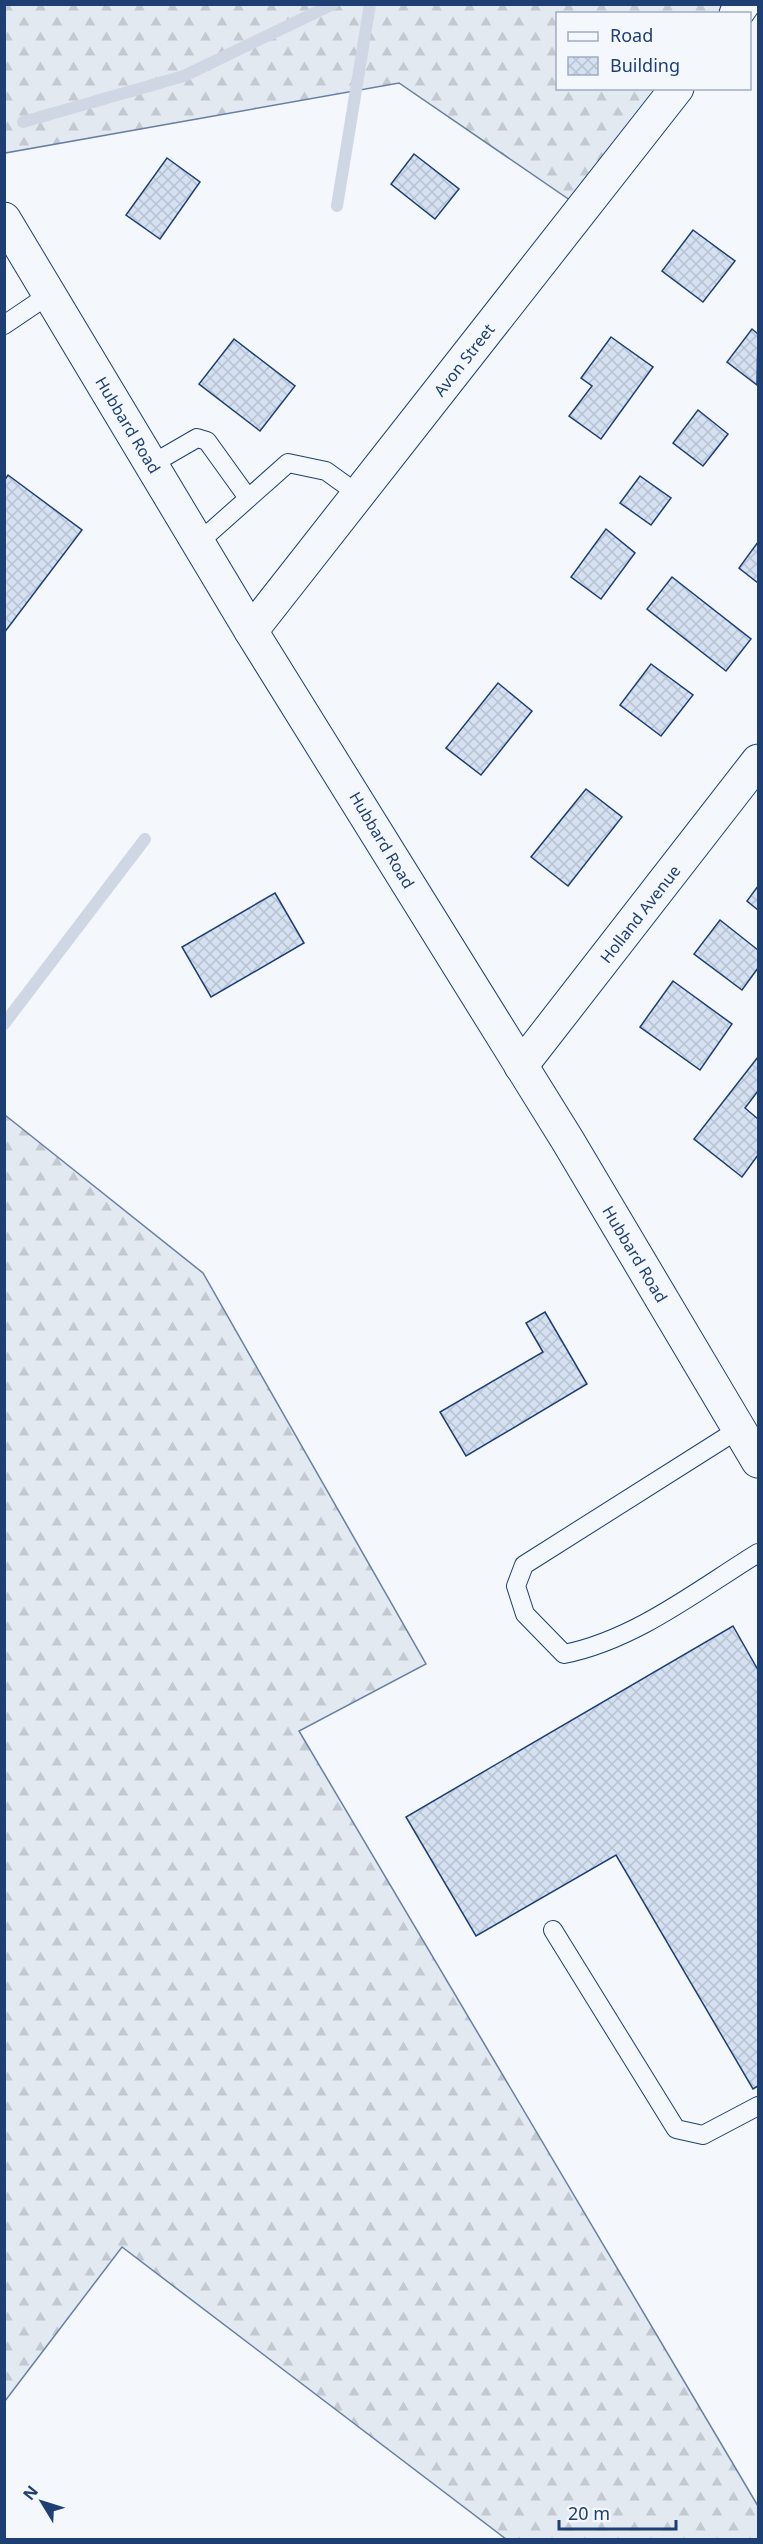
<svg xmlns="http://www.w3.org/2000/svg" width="763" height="2544" font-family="'Noto Sans',sans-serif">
<defs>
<pattern id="forest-firs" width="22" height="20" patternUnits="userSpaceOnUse" patternTransform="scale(1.5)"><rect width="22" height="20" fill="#e3e9f0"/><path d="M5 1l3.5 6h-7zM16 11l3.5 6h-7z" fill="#c2c9d1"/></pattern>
<pattern id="building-cross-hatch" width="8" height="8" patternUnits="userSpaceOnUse" patternTransform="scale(1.5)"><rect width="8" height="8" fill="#d5e0f0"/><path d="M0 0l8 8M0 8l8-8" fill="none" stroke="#b6c1d1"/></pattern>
</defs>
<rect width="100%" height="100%" fill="#f4f7fb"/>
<!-- forest -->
<g fill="url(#forest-firs)" stroke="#687fa3" stroke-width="1.5">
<polygon points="5,5 743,5 736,14 558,14 558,88 677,89 583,209 399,83 5,153"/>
<polygon points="5,1115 203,1273 426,1664 299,1731 758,2506 758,2539 506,2539 122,2247 5,2401"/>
</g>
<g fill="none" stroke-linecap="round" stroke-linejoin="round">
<!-- stream -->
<g stroke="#cfd7e4" stroke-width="12">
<polyline points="23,122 184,76 333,4"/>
<polyline points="337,206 370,4"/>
<polyline points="4,1024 145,839"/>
</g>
</g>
<!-- building -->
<g fill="url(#building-cross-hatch)" stroke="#1d3f73" stroke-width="1.5">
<polygon points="414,154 459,189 435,219 391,184"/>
<polygon points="167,158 200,182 160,239 126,215"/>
<polygon points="693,230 735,261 703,302 662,271"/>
<polygon points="752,329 758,334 757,385 727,362"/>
<polygon points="611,337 653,367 601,439 569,416 592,386 581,378"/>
<polygon points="234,339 295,386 260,431 199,384"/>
<polygon points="698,410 728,434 703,466 673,443"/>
<polygon points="8,475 82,530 4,633 4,481"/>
<polygon points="640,476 671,498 651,525 620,503"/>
<polygon points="606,529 635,553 601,599 571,577"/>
<polygon points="758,542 758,583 739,568"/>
<polygon points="672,577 751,639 726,671 647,609"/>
<polygon points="651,664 693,695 661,736 620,705"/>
<polygon points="498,683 532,711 481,775 446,748"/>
<polygon points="586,789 622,817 568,886 531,857"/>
<polygon points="758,886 758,910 747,901"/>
<polygon points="275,893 304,943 211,997 182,947"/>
<polygon points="720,920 758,950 758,968 742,990 694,954"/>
<polygon points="673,981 732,1024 700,1070 640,1027"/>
<polygon points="758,1057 758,1091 745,1108 758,1119 758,1155 742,1177 694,1139"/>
<polygon points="545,1312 587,1384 466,1456 440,1412 543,1352 526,1323"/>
<polygon points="733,1626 758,1670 758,2086 753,2089 616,1855 476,1936 406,1817"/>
</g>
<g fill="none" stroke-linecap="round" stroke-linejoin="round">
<defs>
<g id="service">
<polyline points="4,325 50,294"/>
<polyline points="152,464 197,438 207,441 248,498"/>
<polyline points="198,543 288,463 326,471 358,494"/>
<path d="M739,1429L524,1565L516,1586L525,1614L564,1654C635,1640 698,1590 758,1553"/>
<polyline points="553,1930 676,2129 703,2135 758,2106"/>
</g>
<g id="minor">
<polyline points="736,14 743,4"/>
<polyline points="251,631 677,88"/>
<polyline points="521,1066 758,761"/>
</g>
<polyline id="primary" points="4,219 251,631 568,1141 758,1461"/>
</defs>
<!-- service casing -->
<use href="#service" stroke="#1d3f73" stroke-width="20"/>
<!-- minor casing -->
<use href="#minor" stroke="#1d3f73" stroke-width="35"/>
<!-- primary casing -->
<use href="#primary" stroke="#1d3f73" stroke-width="35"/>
<!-- service -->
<use href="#service" stroke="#f4f7fb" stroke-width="18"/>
<!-- minor -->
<use href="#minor" stroke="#f4f7fb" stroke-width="33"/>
<!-- primary -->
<use href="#primary" stroke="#f4f7fb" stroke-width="33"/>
</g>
<g text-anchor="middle" stroke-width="4.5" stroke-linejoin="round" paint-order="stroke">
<!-- street labels -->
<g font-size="16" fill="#1d3f73" stroke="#f4f7fb">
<text transform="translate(464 360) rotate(-52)" y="6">Avon Street</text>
<text transform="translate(128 425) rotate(59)" y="6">Hubbard Road</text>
<text transform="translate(382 840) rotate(59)" y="6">Hubbard Road</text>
<text transform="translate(640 914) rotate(-52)" y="6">Holland Avenue</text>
<text transform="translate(635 1254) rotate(59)" y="6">Hubbard Road</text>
</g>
</g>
<!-- border -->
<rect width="763" height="2544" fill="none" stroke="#1d3f73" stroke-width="12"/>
<!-- legend -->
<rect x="556" y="12" width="195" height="78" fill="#f4f7fb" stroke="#9eadc5" stroke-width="1.5"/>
<rect x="568" y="32" width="30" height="9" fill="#f4f7fb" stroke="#9eadc5" stroke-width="1.5"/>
<text x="610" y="42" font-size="18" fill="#1d3f73">Road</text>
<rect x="568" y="57" width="30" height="18" fill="url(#building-cross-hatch)" stroke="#9eadc5" stroke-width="1.5"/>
<text x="610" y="72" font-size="18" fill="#1d3f73">Building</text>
<!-- north arrow -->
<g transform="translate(42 2502) rotate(308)" stroke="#f4f7fb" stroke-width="4.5" paint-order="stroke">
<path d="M0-4.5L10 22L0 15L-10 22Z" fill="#1d3f73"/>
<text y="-9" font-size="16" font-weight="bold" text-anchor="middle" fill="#1d3f73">N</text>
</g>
<!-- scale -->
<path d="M559 2520v9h117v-9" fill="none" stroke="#1d3f73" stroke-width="3"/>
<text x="568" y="2520" font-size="18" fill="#1d3f73" stroke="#f4f7fb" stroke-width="4.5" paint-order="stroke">20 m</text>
</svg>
